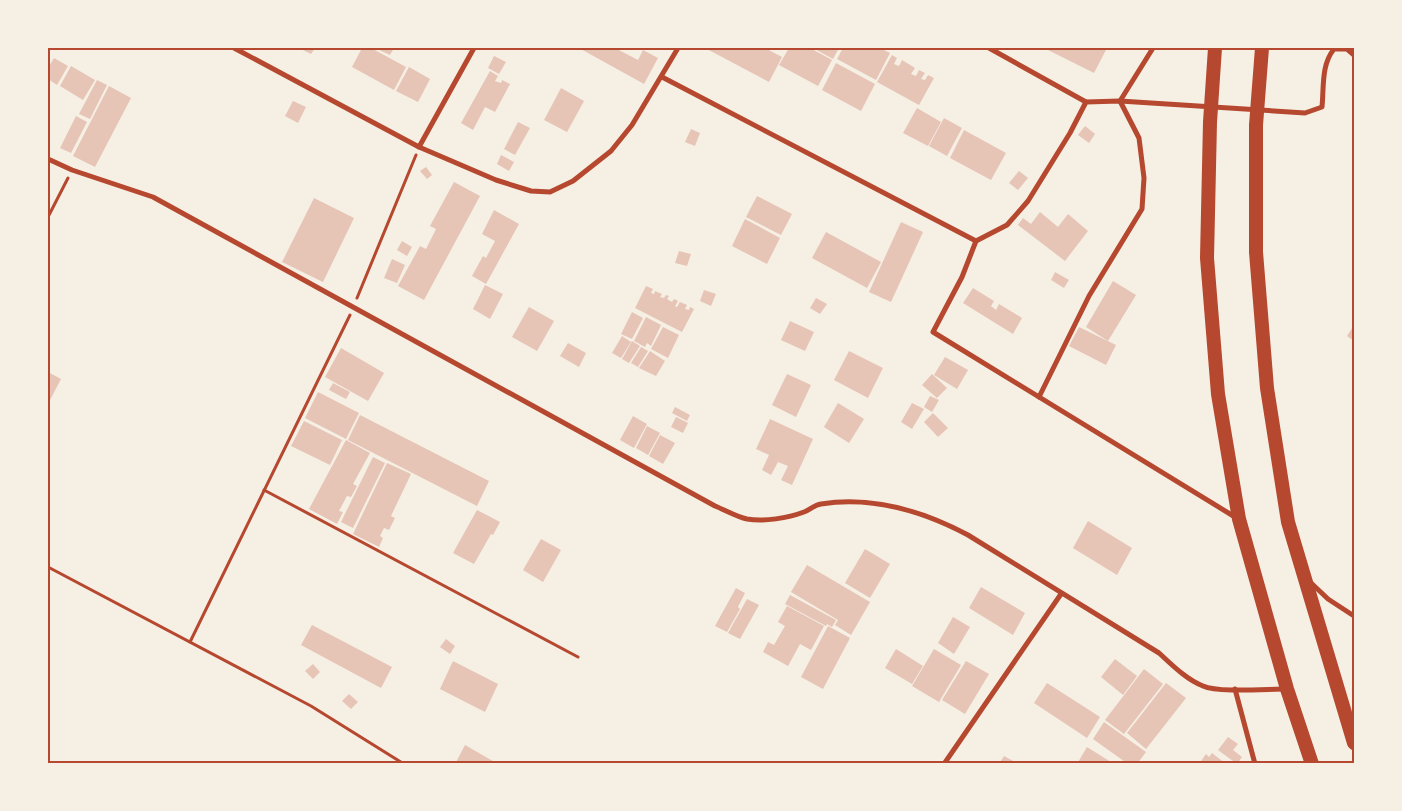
<svg xmlns="http://www.w3.org/2000/svg" width="1402" height="811" font-family="Helvetica,sans-serif">
<rect width="100%" height="100%" fill="#f6efe4"/>
<!-- building -->
<g fill="#e6c5b7">
<polygon points="299,48 315,48 311,54"/>
<polygon points="362,48 371,48 406,67 394,90 352,67"/>
<polygon points="375,48 394,48 390,55"/>
<polygon points="579,48 615,48 638,60 643,50 658,58 644,84"/>
<polygon points="705,48 765,48 782,57 769,82"/>
<polygon points="789,48 810,48 832,60 818,86 779,65"/>
<polygon points="813,48 839,48 833,59"/>
<polygon points="843,48 880,48 890,53 876,80 837,59"/>
<polygon points="1044,48 1107,48 1094,73"/>
<polygon points="892,55 897,58 894,64 899,66 902,60 915,68 911,74 916,76 919,70 925,73 921,79 925,80 928,75 934,78 919,105 877,82"/>
<polygon points="494,56 506,62 499,74 488,68"/>
<polygon points="54,58 68,66 57,85 48,79 48,68"/>
<polygon points="836,63 875,84 861,111 822,90"/>
<polygon points="71,66 95,80 83,100 60,86"/>
<polygon points="409,67 430,79 418,102 396,91"/>
<polygon points="490,71 498,76 495,81 501,83 502,80 510,84 495,112 485,107 473,130 461,123"/>
<polygon points="97,80 107,85 90,119 79,114"/>
<polygon points="109,86 131,98 95,167 73,156"/>
<polygon points="561,88 584,101 567,132 544,120"/>
<polygon points="293,101 306,107 298,123 285,116"/>
<polygon points="917,108 941,122 928,146 903,133"/>
<polygon points="76,116 87,122 71,153 60,148"/>
<polygon points="944,118 962,128 947,156 929,146"/>
<polygon points="518,122 530,128 515,155 504,149"/>
<polygon points="1085,126 1095,134 1089,143 1078,135"/>
<polygon points="691,129 700,133 695,146 685,142"/>
<polygon points="964,130 1006,153 991,180 950,158"/>
<polygon points="501,155 514,162 509,171 497,164"/>
<polygon points="426,167 432,175 427,179 420,171"/>
<polygon points="1019,171 1028,178 1018,190 1009,183"/>
<polygon points="454,182 480,196 424,300 398,286 420,246 426,249 436,229 430,226"/>
<polygon points="757,196 792,214 781,235 746,217"/>
<polygon points="314,198 354,218 323,282 282,262"/>
<polygon points="494,210 519,224 486,284 472,276 483,256 486,258 495,241 482,234"/>
<polygon points="1040,212 1058,227 1068,214 1088,231 1065,261 1018,225 1023,218 1031,224"/>
<polygon points="745,219 780,238 767,264 732,246"/>
<polygon points="901,222 923,232 891,302 869,292"/>
<polygon points="826,232 881,262 867,288 812,258"/>
<polygon points="402,241 412,247 407,256 397,250"/>
<polygon points="679,251 691,254 687,266 675,263"/>
<polygon points="392,259 405,265 397,283 384,278"/>
<polygon points="1055,272 1069,280 1064,288 1051,280"/>
<polygon points="1113,281 1136,295 1108,341 1086,327"/>
<polygon points="485,285 503,294 490,319 473,309"/>
<polygon points="646,286 653,289 651,293 654,294 655,291 662,294 660,297 664,298 666,295 669,296 667,299 672,302 674,299 678,301 675,306 677,307 680,302 687,305 685,309 689,310 690,307 694,309 682,332 635,308"/>
<polygon points="973,288 994,301 991,306 996,310 999,304 1022,318 1013,334 963,303"/>
<polygon points="704,290 716,294 711,306 700,301"/>
<polygon points="816,298 827,304 820,314 810,308"/>
<polygon points="529,307 554,321 537,351 512,337"/>
<polygon points="632,312 643,318 632,339 621,334"/>
<polygon points="646,317 661,325 651,346 647,343 645,347 634,341"/>
<polygon points="790,321 814,332 805,351 781,340"/>
<polygon points="1354,325 1354,341 1347,336"/>
<polygon points="663,327 679,335 668,358 651,349"/>
<polygon points="1079,327 1116,345 1106,365 1069,346"/>
<polygon points="622,336 631,342 621,358 612,353"/>
<polygon points="632,341 640,346 629,363 622,359"/>
<polygon points="568,343 586,353 579,367 560,356"/>
<polygon points="641,347 648,351 638,367 631,363"/>
<polygon points="341,348 384,373 368,401 325,377"/>
<polygon points="650,351 665,361 656,376 639,368"/>
<polygon points="849,351 883,368 868,398 834,380"/>
<polygon points="945,357 968,370 957,389 934,375"/>
<polygon points="48,372 61,379 48,404"/>
<polygon points="787,374 811,385 796,417 772,405"/>
<polygon points="932,374 947,388 937,398 922,385"/>
<polygon points="333,383 350,392 346,399 329,390"/>
<polygon points="318,392 359,413 346,439 305,418"/>
<polygon points="930,396 939,400 932,412 924,407"/>
<polygon points="838,403 864,419 849,443 824,427"/>
<polygon points="912,403 924,409 912,429 901,422"/>
<polygon points="675,407 690,415 687,421 672,413"/>
<polygon points="933,413 948,428 938,437 924,422"/>
<polygon points="360,415 489,481 477,506 348,440"/>
<polygon points="633,416 647,424 634,448 620,440"/>
<polygon points="676,417 688,423 683,433 671,427"/>
<polygon points="770,419 813,439 792,485 781,480 788,466 778,462 771,475 762,470 769,455 756,449"/>
<polygon points="304,421 342,440 330,465 291,446"/>
<polygon points="647,426 660,433 648,455 636,448"/>
<polygon points="660,435 675,443 663,464 649,456"/>
<polygon points="346,440 370,453 353,484 357,486 351,497 347,496 339,511 343,512 337,524 309,509"/>
<polygon points="373,457 385,463 353,528 341,522"/>
<polygon points="387,463 411,474 391,516 395,518 389,530 384,528 380,536 383,538 379,547 353,534"/>
<polygon points="477,510 500,522 493,535 491,534 474,564 453,553"/>
<polygon points="1088,521 1132,548 1117,575 1073,548"/>
<polygon points="541,539 561,550 543,582 523,570"/>
<polygon points="865,549 890,564 870,598 845,583"/>
<polygon points="807,565 870,602 851,635 835,625 838,620 791,592"/>
<polygon points="981,587 1025,613 1013,635 969,608"/>
<polygon points="736,588 745,593 738,607 740,609 727,632 715,626"/>
<polygon points="790,595 836,620 832,627 827,624 826,626 785,604"/>
<polygon points="747,599 759,605 740,639 728,633"/>
<polygon points="787,606 824,626 811,650 800,644 788,666 763,652 768,642 774,645 785,626 778,622"/>
<polygon points="953,617 970,627 954,654 938,643"/>
<polygon points="312,625 392,667 381,688 301,645"/>
<polygon points="828,626 850,638 823,689 801,677"/>
<polygon points="446,639 455,646 450,654 440,647"/>
<polygon points="896,649 923,666 912,684 885,668"/>
<polygon points="934,649 961,665 939,702 912,686"/>
<polygon points="1115,659 1137,676 1123,695 1101,677"/>
<polygon points="453,661 498,684 485,712 440,689"/>
<polygon points="966,661 989,674 965,714 942,700"/>
<polygon points="313,664 320,672 313,679 305,671"/>
<polygon points="1144,669 1163,684 1124,734 1105,720"/>
<polygon points="1047,683 1100,717 1087,738 1034,703"/>
<polygon points="1166,683 1186,698 1146,749 1127,733"/>
<polygon points="349,694 358,702 351,709 342,701"/>
<polygon points="1104,722 1146,752 1137,764 1128,764 1093,739"/>
<polygon points="1228,737 1238,744 1233,750 1242,757 1237,764 1218,750"/>
<polygon points="465,745 498,764 455,764"/>
<polygon points="1087,747 1114,764 1077,764"/>
<polygon points="1212,753 1226,764 1199,764 1206,754 1209,757"/>
<polygon points="1004,756 1015,762 1014,764 999,764"/>
</g>
<g fill="none" stroke-linecap="round" stroke-linejoin="round">
<!-- path -->
<g stroke="#b5482f" stroke-width="3">
<polyline points="48,217 68,178"/>
<polyline points="357,298 416,155"/>
<polyline points="264,490 578,657"/>
<polyline points="48,567 311,706 404,764"/>
<polyline points="190,642 350,315"/>
</g>
<!-- minor -->
<g stroke="#b5482f" stroke-width="5">
<polyline points="234,48 419,147 496,180 531,191 550,192 573,181 611,151 632,125 678,48"/>
<polyline points="989,48 1086,102"/>
<polyline points="662,77 976,241"/>
<polyline points="419,147 474,48"/>
<path d="M48,159L72,170L153,197L715,506C725,510 737,517 747,519C764,522 788,518 804,512C810,510 814,505 821,504C873,496 923,511 968,535L1159,653C1172,665 1187,680 1203,686C1218,693 1267,689 1286,689"/>
<polyline points="1039,397 1089,296 1142,209 1144,178 1139,138 1120,101 1153,48"/>
<path d="M1235,517L933,332L962,277L976,241L1007,225L1028,201L1070,133L1086,102L1120,101L1305,113L1322,107C1324,87 1321,65 1334,49H1347L1354,55"/>
<polyline points="1310,582 1328,599 1354,616"/>
<polyline points="1235,689 1255,764"/>
<polyline points="944,764 1061,594"/>
</g>
<!-- trunk -->
<g stroke="#b5482f" stroke-width="14">
<polyline points="1215,48 1210,122 1207,258 1218,394 1239,519 1287,689 1312,764"/>
<polyline points="1262,48 1256,125 1256,252 1267,388 1288,522 1354,743"/>
</g>
</g>
<!-- border -->
<rect width="1402" height="811" fill="none" stroke="#f6efe4" stroke-width="98"/>
<rect x="49" y="49" width="1304" height="713" fill="none" stroke="#b5482f" stroke-width="2"/>
</svg>
